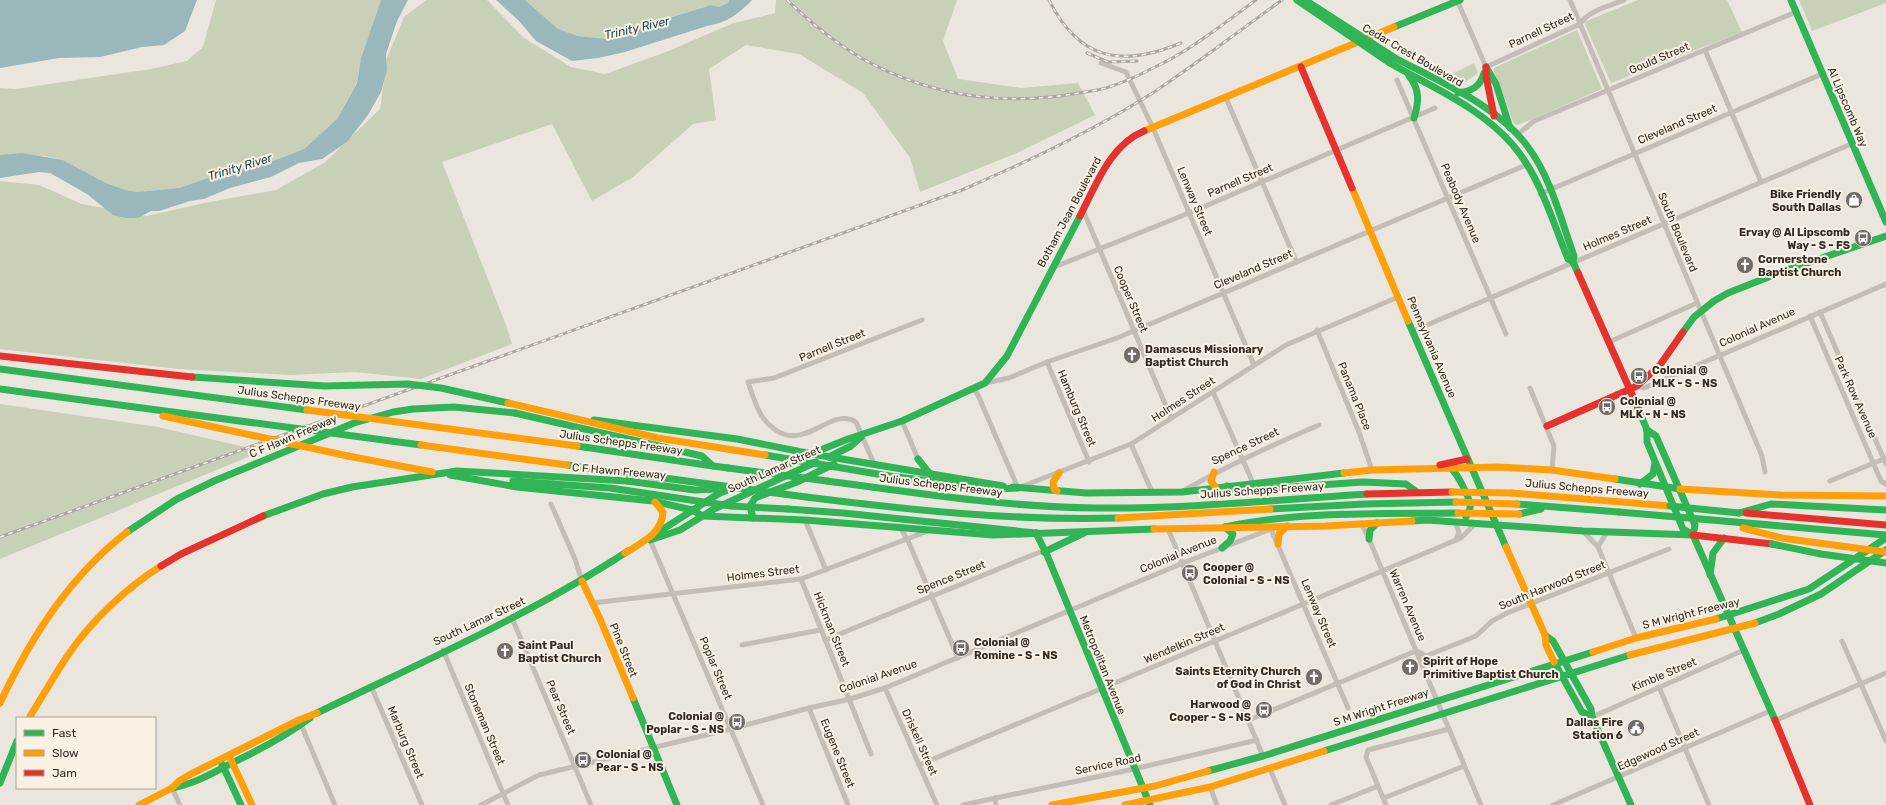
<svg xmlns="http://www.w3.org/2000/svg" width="1886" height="805" font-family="Rubik,sans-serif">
<rect width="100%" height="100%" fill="#eae6de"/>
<!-- green -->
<g fill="#c9d0b8">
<polygon points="216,0 381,0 361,58 357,82 337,119 304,149 279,159 214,176 179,188 137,192 126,190 106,183 63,160 45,156 0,155 0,88 16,89 151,69 187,61 203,47"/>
<polygon points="426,0 487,0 524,38 571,67 605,74 666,52 731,24 775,13 776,0 957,0 943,41 958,79 1021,88 1078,83 1095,115 1019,152 920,192 910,158 863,93 799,54 746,45 709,69 716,120 693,124 633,177 592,201 552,124 442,162 506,325 512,344 421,379 355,372 290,375 179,369 0,349 0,181 39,185 82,204 147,216 204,203 276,190 324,163 380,109 387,58 404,17"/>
<polygon points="525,0 729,0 728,3 719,7 707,6 649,24 621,38 608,39 578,36 558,29"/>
<polygon points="1638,0 1727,0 1742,32 1611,83 1584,22"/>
<polygon points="1799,0 1886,0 1886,3 1812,31"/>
<polygon points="1577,30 1602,89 1518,125 1514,124 1494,72 1494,68"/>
<polygon points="1474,63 1478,73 1459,87 1446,81 1444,78"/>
<polygon points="0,404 158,427 263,451 0,559"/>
</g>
<!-- water -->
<g fill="#9ab8bb">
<polygon points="0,0 197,0 185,31 164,45 142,47 100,57 59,58 0,68"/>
<polygon points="381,0 408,0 397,21 386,54 387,70 381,92 368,115 347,142 322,159 299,163 271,177 230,188 204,199 190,201 159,211 151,211 138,218 126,218 113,215 87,194 50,173 39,172 0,178 0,155 22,153 63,160 106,183 126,190 137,192 179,188 214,176 279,159 304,149 337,119 357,83 361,58"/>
<path d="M496,0H525L558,29L578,36L608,39L621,38L649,24L711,5L719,7L728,3L729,0H752C739,14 726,23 707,26L625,52L598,58L572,61L536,41L520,22Z"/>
</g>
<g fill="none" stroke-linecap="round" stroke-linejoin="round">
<!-- street -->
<g stroke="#c3bdb6" stroke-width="5">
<path d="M1457,0L1486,67L1580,24C1589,10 1610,6 1624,0"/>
<polyline points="1570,0 1762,456 1765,472"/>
<polyline points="1705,50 1761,182"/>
<polyline points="1101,63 1126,72 1153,128 1254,365"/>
<polyline points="1397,80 1506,334"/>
<polyline points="1226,98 1296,261"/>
<polyline points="1517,135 1534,121 1796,12"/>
<polyline points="1540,194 1822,74"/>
<polyline points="1083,210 1171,418"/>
<polyline points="1052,268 1189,213 1435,108"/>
<polyline points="1820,312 1886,464"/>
<polyline points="1810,316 1881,481 1886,484"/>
<polyline points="1317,330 1359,432 1372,470"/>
<polyline points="1413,331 1851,144"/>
<polyline points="1609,342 1697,303"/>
<polyline points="1047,362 1089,462"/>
<polyline points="985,383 1009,378 1047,362 1117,338 1526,165"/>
<polyline points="1637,386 1644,388 1886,284"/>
<polyline points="1530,388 1554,446 1552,470"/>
<polyline points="974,389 978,395 1018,488 1131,444 1286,345 1398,297"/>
<polyline points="1213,392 1253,483"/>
<polyline points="902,421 918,459"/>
<polyline points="1131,444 1152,492"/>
<path d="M874,464L856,422C828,404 800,463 764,419C756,409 752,393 748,382L774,378L922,320"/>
<polyline points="1830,481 1886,458"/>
<path d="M1183,491C1227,466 1272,445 1319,425"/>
<polyline points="551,504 575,559 582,581"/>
<polyline points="805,520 826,570"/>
<polyline points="1455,522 1459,532 1456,540"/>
<polyline points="1361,523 1369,539 1481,805"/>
<polyline points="900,527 909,543 958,658"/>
<polyline points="1270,527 1348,708"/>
<polyline points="1168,529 1263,756"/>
<polyline points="1583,531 1598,547 1636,638"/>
<polyline points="650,540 763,805"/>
<polyline points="1598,547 1607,532"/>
<polyline points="801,579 871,754"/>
<polyline points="592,603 801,579 928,531"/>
<polyline points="512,618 591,805"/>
<polyline points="825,640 1040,552 1044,552"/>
<polyline points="1842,641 1886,741"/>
<polyline points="742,645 820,630"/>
<polyline points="443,650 508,805"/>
<polyline points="1417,651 1426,656 1476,636 1492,621 1507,613 1669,549"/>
<polyline points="371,686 422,805"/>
<polyline points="1659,687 1709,805"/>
<polyline points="885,688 937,805"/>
<polyline points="809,708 848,805"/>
<polyline points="1592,717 1744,650"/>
<polyline points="1249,720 1416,651"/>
<polyline points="1774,721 1886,673"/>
<polyline points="300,722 335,805"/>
<polyline points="919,765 1461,538 1475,524"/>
<polyline points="1270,769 1285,805"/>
<polyline points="1210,787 1217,805"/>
<polyline points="172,788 180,805"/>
<polyline points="995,798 996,805"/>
<polyline points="1384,798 1464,766"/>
<polyline points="481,805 539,775 731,729 809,708 850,699 885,688 1183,563 1271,529"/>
<polyline points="963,805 1134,769 1257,740"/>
<polyline points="1331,805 1378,786"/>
<polyline points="1386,805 1366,757 1368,750 1449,729"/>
<polyline points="1553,805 1770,711"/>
</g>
<!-- fast -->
<g stroke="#30b455" stroke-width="7">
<polyline points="1791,0 1886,222"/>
<polyline points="1394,27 1460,0"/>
<path d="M1395,58C1440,82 1497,105 1528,147C1551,178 1561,220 1574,256L1573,262L1578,273"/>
<path d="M1390,63C1431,87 1480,107 1512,144C1540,176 1552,220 1568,259L1573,262"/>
<polyline points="1486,67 1496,84 1510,128"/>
<path d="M1409,76C1420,89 1419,102 1414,118"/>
<path d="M1458,93C1472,91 1480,87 1484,73"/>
<polyline points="1408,321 1506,547"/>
<polyline points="1683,332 1694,317 1714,301 1728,293 1781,272 1886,236"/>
<polyline points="0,389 97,402"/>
<polyline points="1638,408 1647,430 1647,442 1683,529 1692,534"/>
<polyline points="515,413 702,456 713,466 728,468"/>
<polyline points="594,420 737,439 812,454"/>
<polyline points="1647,430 1656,436 1695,525 1693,535 1775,720"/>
<polyline points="812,454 1003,486"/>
<polyline points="808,455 848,439 902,421 985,383 1007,356 1080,216"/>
<polyline points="829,457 851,446 861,437"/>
<polyline points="918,459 930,474"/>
<path d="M1451,468C1458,475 1469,496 1470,505C1471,510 1468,513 1466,517"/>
<polyline points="450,475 517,487 653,501 692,510"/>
<polyline points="889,476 996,489 1018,488"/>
<polyline points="1615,479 1680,489"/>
<polyline points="513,481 553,484"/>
<path d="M827,481C916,493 1005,507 1095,508C1186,509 1276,500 1367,494"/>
<polyline points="1640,484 1653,474 1655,463"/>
<polyline points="1227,486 1235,491 1363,482 1406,484 1417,492"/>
<polyline points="1013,487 1086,493 1182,492 1344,473"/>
<path d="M806,497C910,510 1013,521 1118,518"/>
<polyline points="1517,504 1619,512"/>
<polyline points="788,509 843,513 1036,533"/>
<polyline points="1270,509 1365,504 1456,502"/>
<polyline points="692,510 703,516 805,520 993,535 1154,529"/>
<polyline points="1739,513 1771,504 1886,510"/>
<polyline points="1519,514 1541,509"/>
<polyline points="263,516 323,494 352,487 457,471 627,481"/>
<polyline points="753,518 750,506 755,498 797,482 834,464"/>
<polyline points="1412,521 1427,520 1583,531 1693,535"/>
<path d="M1225,527C1298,511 1383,514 1458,513"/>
<polyline points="127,532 177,499 214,481"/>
<polyline points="657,533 718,494 798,460"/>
<polyline points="1036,533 1047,555 1150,805"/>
<polyline points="1369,539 1370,530 1377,523"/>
<polyline points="650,540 680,530 714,509 816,462"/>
<polyline points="1222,548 1230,541 1233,534 1225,527"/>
<polyline points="1044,552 1084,533"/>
<polyline points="1710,575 1713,553 1724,538"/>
<polyline points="1716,619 1809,589 1886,538"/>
<polyline points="1755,623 1779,614 1821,594 1886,550"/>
<polyline points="1545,635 1553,641 1591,709 1592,717 1631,805"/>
<polyline points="1554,662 1582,712 1592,717"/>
<polyline points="633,698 677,805"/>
<path d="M317,713C422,662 530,615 628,551"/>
<polyline points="1324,751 1630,655"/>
<polyline points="222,764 241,805"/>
<polyline points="1208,771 1263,756 1593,652"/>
<polyline points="0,783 17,741"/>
<path d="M172,788C194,784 213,773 232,763C259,750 286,736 310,718"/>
</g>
<!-- slow -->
<g stroke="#ff9f0a" stroke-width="7">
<polyline points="1144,131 1394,27"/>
<polyline points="1352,188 1408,321"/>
<polyline points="348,456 432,472"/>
<polyline points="1214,472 1211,481 1216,488"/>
<polyline points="1344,473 1372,470 1498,467 1552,470 1615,479"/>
<polyline points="1680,489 1781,495 1886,496"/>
<polyline points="1057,491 1054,489 1053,482 1059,473"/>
<polyline points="1512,493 1670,506"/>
<polyline points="1118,518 1270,509"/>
<polyline points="1154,529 1326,526 1412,521"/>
<polyline points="1278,544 1279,534 1287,526"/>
<polyline points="1506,547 1545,635 1546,645 1554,662"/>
<path d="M625,553C641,543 662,534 663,512L655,502"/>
<polyline points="582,581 600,619 633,698"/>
<polyline points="1593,652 1636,638 1716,619"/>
<polyline points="1630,655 1755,623"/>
<path d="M0,703C31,637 69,577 127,532"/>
<path d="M29,718C42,697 54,676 68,655C91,621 126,588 161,566"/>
<polyline points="231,760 252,805"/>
<polyline points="139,805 172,788 179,781 191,774 299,720 317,713"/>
<polyline points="1052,805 1155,786 1208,771"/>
<polyline points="1125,805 1210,787 1324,751"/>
</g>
<!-- jam -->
<g stroke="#e5322d" stroke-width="7">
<polyline points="1301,67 1352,188"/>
<polyline points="1486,67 1486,76 1494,116"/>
<path d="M1080,216C1096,185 1110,145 1144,131"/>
<polyline points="1578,273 1638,408"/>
<polyline points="1547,426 1637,386 1660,365 1683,332"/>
<polyline points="1440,465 1467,459"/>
<polyline points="1367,494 1452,492"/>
<polyline points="1746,513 1886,525"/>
<polyline points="1693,535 1772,544"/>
<polyline points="161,566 181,554 263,516"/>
<polyline points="1775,720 1810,805"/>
</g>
<defs>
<g id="rail">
<path d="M787,0C810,22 835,43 863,59C928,95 1000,106 1073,94C1083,92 1095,91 1106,88C1122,83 1138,76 1153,68C1190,51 1223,24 1256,0"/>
<path d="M1049,0C1079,60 1121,68 1181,43"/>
<polyline points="1087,53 1108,62 1137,61"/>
<path d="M0,537L962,190C1027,162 1091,132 1151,94C1196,64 1239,31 1282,0"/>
</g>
</defs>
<!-- rail casing -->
<use href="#rail" stroke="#aba6a1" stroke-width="3"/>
<!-- rail -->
<use href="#rail" stroke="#f8f1e4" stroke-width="1.5" stroke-dasharray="4.5" stroke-linecap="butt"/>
<!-- fast-bridge -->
<g stroke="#30b455" stroke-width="7">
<polyline points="1297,0 1390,63"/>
<polyline points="1305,0 1395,58"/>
<polyline points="0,369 307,410"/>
<polyline points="192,377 324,386 408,384 441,388 508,403"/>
<polyline points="97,402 421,445"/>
<polyline points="577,446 713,466"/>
<polyline points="765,455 889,476"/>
<polyline points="567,465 806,497"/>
<polyline points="728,468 827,481"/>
<polyline points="214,481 354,423 393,412 413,409 454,407 515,413"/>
<polyline points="627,481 695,490 716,489"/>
<polyline points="553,484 610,488 731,506 788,509"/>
<polyline points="1670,506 1739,513"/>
<polyline points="1619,512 1886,535"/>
<polyline points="1772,544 1821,554 1886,563"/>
</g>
<!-- slow-bridge -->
<g stroke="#ff9f0a" stroke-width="7">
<polyline points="508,403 658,438 765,455"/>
<polyline points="307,410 577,446"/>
<polyline points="163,416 348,456"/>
<polyline points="421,445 567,465"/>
<polyline points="1452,492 1512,493"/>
<polyline points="1456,502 1517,504"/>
<polyline points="1458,513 1519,514"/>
<polyline points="1743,528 1781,538 1886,552"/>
</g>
<!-- jam-bridge -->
<polyline stroke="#e5322d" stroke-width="7" points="0,356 192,377"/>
</g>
<!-- icons -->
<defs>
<symbol id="shop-disc" viewBox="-11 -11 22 22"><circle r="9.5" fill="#736c66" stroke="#f8f1e4"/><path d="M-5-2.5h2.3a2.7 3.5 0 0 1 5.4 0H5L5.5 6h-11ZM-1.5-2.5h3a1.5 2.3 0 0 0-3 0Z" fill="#fff"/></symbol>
<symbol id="bus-disc" viewBox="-11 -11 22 22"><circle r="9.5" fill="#736c66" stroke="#f8f1e4"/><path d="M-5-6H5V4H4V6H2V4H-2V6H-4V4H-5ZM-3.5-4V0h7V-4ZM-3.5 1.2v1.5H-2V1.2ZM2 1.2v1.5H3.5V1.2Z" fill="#fff"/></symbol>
<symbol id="church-disc" viewBox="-11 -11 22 22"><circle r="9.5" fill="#736c66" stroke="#f8f1e4"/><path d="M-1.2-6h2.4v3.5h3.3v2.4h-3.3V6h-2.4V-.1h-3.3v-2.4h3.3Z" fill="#fff"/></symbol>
<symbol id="civic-disc" viewBox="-11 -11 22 22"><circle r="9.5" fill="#736c66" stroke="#f8f1e4"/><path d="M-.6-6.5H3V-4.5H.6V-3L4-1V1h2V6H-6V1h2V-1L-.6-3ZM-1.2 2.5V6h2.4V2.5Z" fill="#fff"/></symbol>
</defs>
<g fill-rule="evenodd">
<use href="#shop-disc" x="1844" y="190" width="20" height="20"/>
<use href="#bus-disc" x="1853" y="228" width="20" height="20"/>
<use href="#church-disc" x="1735" y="255" width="20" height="20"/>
<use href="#church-disc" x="1122" y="345" width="20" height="20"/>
<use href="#bus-disc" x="1629" y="366" width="20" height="20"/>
<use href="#bus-disc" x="1597" y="397" width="20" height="20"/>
<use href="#bus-disc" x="1180" y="563" width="20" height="20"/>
<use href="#bus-disc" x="951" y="638" width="20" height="20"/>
<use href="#church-disc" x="495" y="641" width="20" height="20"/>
<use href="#church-disc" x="1400" y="657" width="20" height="20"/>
<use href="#church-disc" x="1304" y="667" width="20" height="20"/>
<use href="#bus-disc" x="1254" y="700" width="20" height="20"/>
<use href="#bus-disc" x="727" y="712" width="20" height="20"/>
<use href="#civic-disc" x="1626" y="718" width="20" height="20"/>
<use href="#bus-disc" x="573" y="750" width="20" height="20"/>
</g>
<g text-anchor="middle" stroke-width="4" stroke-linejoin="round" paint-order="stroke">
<!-- street labels -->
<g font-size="11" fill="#332b26" stroke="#f8f1e4">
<text transform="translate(1541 30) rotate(-25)" y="4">Parnell Street</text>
<text transform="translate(1413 55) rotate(30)" y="4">Cedar Crest Boulevard</text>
<text transform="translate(1659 58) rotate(-23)" y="4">Gould Street</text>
<text transform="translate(1848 107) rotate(67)" y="4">Al Lipscomb Way</text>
<text transform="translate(1677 124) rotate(-23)" y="4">Cleveland Street</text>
<text transform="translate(1240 180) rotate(-23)" y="4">Parnell Street</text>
<text transform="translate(1195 201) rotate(67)" y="4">Lenway Street</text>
<text transform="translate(1461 203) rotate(67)" y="4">Peabody Avenue</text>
<text transform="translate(1069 212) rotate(-62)" y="4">Botham Jean Boulevard</text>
<text transform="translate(1678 232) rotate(67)" y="4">South Boulevard</text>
<text transform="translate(1617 233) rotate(-23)" y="4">Holmes Street</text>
<text transform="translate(1253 269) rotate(-23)" y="4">Cleveland Street</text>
<text transform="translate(1131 299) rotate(67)" y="4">Cooper Street</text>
<text transform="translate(1757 327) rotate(-24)" y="4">Colonial Avenue</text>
<text transform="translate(832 345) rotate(-22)" y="4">Parnell Street</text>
<text transform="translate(1432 347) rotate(67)" y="4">Pennsylvania Avenue</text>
<text transform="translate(1355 396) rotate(68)" y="4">Panama Place</text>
<text transform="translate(1856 397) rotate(66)" y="4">Park Row Avenue</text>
<text transform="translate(299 398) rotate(8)" y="4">Julius Schepps Freeway</text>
<text transform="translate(1183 399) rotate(-33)" y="4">Holmes Street</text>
<text transform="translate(1077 408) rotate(67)" y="4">Hamburg Street</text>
<text transform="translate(293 436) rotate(-23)" y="4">C F Hawn Freeway</text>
<text transform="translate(621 442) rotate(8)" y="4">Julius Schepps Freeway</text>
<text transform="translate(1245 446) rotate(-25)" y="4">Spence Street</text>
<text transform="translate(774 469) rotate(-24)" y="4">South Lamar Street</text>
<text transform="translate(619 471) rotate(5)" y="4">C F Hawn Freeway</text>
<text transform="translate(941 485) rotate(7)" y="4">Julius Schepps Freeway</text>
<text transform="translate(1587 488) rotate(5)" y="4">Julius Schepps Freeway</text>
<text transform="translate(1262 490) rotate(-4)" y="4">Julius Schepps Freeway</text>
<text transform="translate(1178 554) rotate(-22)" y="4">Colonial Avenue</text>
<text transform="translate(763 573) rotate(-7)" y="4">Holmes Street</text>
<text transform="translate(951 577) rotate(-22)" y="4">Spence Street</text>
<text transform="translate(1552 585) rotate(-22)" y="4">South Harwood Street</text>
<text transform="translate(1408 605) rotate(67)" y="4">Warren Avenue</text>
<text transform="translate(1319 613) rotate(67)" y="4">Lenway Street</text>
<text transform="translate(1691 613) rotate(-14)" y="4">S M Wright Freeway</text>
<text transform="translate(479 621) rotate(-25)" y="4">South Lamar Street</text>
<text transform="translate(832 629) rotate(68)" y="4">Hickman Street</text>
<text transform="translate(1184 643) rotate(-23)" y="4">Wendelkin Street</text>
<text transform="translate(624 650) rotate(68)" y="4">Pine Street</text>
<text transform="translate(1103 665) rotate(68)" y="4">Metropolitan Avenue</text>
<text transform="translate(716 668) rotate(67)" y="4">Poplar Street</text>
<text transform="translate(1664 674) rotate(-23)" y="4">Kimble Street</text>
<text transform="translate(878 676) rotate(-19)" y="4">Colonial Avenue</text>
<text transform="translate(561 707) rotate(67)" y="4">Pear Street</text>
<text transform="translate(1381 707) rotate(-18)" y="4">S M Wright Freeway</text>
<text transform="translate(485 724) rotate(67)" y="4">Stoneman Street</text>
<text transform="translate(406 742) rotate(67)" y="4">Marburg Street</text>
<text transform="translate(920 742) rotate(66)" y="4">Driskell Street</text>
<text transform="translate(1658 749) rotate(-24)" y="4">Edgewood Street</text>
<text transform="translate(838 753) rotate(68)" y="4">Eugene Street</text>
<text transform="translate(1108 764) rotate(-12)" y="4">Service Road</text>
</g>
<!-- poi labels -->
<g font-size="11" font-weight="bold" fill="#332b26" stroke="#f8f1e4" text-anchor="start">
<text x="1841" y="198" text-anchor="end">Bike Friendly<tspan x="1841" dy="13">South Dallas</tspan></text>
<text x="1850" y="236" text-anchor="end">Ervay @ Al Lipscomb<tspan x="1850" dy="13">Way - S - FS</tspan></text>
<text x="1758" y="263">Cornerstone<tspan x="1758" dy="13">Baptist Church</tspan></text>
<text x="1145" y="353">Damascus Missionary<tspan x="1145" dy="13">Baptist Church</tspan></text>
<text x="1652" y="374">Colonial @<tspan x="1652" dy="13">MLK - S - NS</tspan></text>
<text x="1620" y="405">Colonial @<tspan x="1620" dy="13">MLK - N - NS</tspan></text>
<text x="1203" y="571">Cooper @<tspan x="1203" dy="13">Colonial - S - NS</tspan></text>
<text x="974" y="646">Colonial @<tspan x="974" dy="13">Romine - S - NS</tspan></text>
<text x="518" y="649">Saint Paul<tspan x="518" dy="13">Baptist Church</tspan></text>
<text x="1423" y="665">Spirit of Hope<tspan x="1423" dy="13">Primitive Baptist Church</tspan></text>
<text x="1301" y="675" text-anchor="end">Saints Eternity Church<tspan x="1301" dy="13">of God in Christ</tspan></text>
<text x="1251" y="708" text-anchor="end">Harwood @<tspan x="1251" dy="13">Cooper - S - NS</tspan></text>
<text x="724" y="720" text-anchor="end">Colonial @<tspan x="724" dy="13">Poplar - S - NS</tspan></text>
<text x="1623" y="726" text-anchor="end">Dallas Fire<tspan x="1623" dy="13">Station 6</tspan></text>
<text x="596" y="758">Colonial @<tspan x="596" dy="13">Pear - S - NS</tspan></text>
</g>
<!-- water labels -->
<g font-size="12" font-style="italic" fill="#1d4b53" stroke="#f8f1e4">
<text transform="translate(637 28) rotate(-13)" y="4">Trinity River</text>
<text transform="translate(240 167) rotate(-17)" y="4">Trinity River</text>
</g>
</g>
<!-- legend -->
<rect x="16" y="717" width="140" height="72" fill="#f8f1e4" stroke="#a9a298"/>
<rect x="24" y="730" width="20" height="6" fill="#30b455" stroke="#a9a298"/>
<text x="52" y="737" font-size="12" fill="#332b26">Fast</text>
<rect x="24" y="750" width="20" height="6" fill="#ff9f0a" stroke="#a9a298"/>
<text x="52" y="757" font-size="12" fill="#332b26">Slow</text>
<rect x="24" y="770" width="20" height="6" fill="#e5322d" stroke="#a9a298"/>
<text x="52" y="777" font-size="12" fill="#332b26">Jam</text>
</svg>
